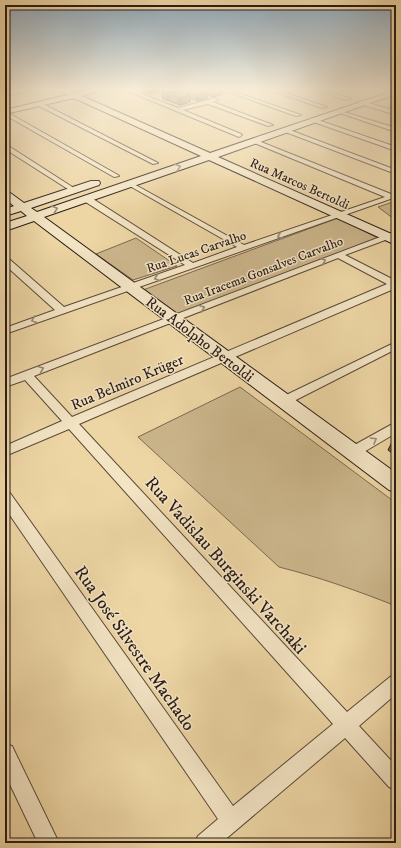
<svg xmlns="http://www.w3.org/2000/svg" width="401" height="848" font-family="'IM FELL DW Pica',serif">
<rect width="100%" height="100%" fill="#edd5a4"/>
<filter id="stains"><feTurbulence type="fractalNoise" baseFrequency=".005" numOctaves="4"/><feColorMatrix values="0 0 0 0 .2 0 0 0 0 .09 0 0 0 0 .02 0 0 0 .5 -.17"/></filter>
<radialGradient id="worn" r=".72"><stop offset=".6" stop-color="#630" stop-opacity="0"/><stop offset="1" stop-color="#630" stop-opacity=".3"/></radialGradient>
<!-- green -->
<g fill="#ccb68c" stroke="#7a6952">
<polygon points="396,201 396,218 394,219 378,207"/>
<polygon points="338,218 378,238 179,316 143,290"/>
<polygon points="136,238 177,266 133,280 96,254"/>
<path d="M240,387L396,503V606C358,591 319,577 279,567L138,437Z"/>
</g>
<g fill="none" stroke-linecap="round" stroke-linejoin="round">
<!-- stream -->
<polyline stroke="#76654f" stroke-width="1.5" points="5,110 65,95"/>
<defs>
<g id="street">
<polygon points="25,89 34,89 5,97 5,93"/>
<polygon points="123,89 129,89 178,108 215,98 218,100 213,102 273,125 268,126 208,104 183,110 241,134 242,135 239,137"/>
<polygon points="220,89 227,89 301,115 296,116"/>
<polygon points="267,89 274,89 327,107 322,108"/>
<polygon points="314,89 321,89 351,99 346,100"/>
<polygon points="362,101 396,111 396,115 360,104 360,102"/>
<polygon points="37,103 41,103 158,163 153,164 37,105"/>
<polygon points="337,110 396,128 396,132 337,112"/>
<polygon points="5,111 118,175 119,176 114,177 5,115"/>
<polygon points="311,119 315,119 396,147 396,151 311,121"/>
<polygon points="283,129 287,129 396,170 396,174 283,131"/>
<polygon points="252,140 256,140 391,194 396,193 396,197 5,334 5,328 55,310 5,265 5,257 8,258 64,307 185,265 84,201 84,197 90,197 193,263 237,247 128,185 128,183 132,183 244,245 385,197 252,142"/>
<polygon points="5,144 7,145 77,190 71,191 5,149"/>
<path d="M396,231V236L345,255L396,281V288L79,424L347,712L390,677L396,674V694L359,726L396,766V790L389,787L345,738L221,843H195L198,836L218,819L5,508V491L10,493L233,806L333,724L69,429L5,456V446L62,421L25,380L5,387V379ZM338,258L387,284L72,417L34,376Z"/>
<polygon points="396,342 396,349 288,404 284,405 280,404 278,401 280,398"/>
<polygon points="396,422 396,433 357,456 353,457 349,456 347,452 349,448"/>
<polygon points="5,744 12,746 59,843 38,843 5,774"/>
</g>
<polygon id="secondary" points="57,89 67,89 76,93 92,89 105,89 82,96 210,153 396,90 396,94 218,157 396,236 396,245 209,160 44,217 396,473 396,492 389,490 34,221 5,231 5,223 27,216 21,211 5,216 5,209 14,206 5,199 5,191 9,192 24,203 91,181 99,181 100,183 99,185 31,208 37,212 201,156 74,98 5,114 5,110 68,95"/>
</defs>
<!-- street casing -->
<use href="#street" stroke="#594a3b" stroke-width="2"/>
<!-- secondary casing -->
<use href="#secondary" stroke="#281c18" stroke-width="2"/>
<!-- street -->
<use href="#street" fill="#f3e4c4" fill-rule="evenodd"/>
<!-- secondary -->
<use href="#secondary" fill="#f3e4c4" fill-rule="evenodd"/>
</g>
<!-- wall -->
<g fill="#7a6b53" stroke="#281c18">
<polygon points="136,89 169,89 163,91 160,90 160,91 150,94"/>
<polygon points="178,89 223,89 222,94 213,97 207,95 207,98 197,101 190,98 190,102 180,105 169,101 169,100 168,101 163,99 162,91 178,90 178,91"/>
<polygon points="396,438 396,456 388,450 393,440"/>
</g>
<!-- shaded-wall -->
<g fill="#635744" stroke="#281c18">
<polygon points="149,89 160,89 160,91 150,94"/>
<polygon points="213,89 223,89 222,94 213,97"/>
<polygon points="178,90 178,97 169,93 169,100 168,101 167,93"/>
<polygon points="207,91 207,98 197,101 197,94"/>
<polygon points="190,95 190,102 180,105 179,98"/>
</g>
<!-- building -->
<g fill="#8e7c61" stroke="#281c18">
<polygon points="170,89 174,89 178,90 167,93 162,91"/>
<polygon points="185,89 202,89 207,91 197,94"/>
<polygon points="179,91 190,95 179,98 169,93"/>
<polygon points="396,438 396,442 393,440"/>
</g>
<!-- one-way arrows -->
<defs><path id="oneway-chevron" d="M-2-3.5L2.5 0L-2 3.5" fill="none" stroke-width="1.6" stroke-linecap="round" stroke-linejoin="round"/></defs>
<g stroke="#988a77">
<use href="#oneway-chevron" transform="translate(178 167) rotate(-19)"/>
<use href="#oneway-chevron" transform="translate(55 209) rotate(-19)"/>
<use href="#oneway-chevron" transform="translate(280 236) rotate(161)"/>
<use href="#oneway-chevron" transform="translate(323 261) rotate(-21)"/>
<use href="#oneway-chevron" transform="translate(157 278) rotate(161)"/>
<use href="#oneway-chevron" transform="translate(202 308) rotate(-21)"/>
<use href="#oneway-chevron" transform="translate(34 320) rotate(161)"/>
<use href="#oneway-chevron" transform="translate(41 369) rotate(-21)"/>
<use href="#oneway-chevron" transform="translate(374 440) rotate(-30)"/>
</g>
<!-- sky -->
<linearGradient id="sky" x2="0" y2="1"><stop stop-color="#8fa8ba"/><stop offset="0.43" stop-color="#f7ecd6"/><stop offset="1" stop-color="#f7ecd6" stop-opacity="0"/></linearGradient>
<rect width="401" height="208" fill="url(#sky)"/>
<g text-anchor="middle" stroke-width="3" stroke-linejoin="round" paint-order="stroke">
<!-- far-street labels -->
<g font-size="13" fill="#281c18" stroke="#f3e4c4">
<text transform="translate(300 183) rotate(24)" y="5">Rua Marcos Bertoldi</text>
<text transform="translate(196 251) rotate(-19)" y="5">Rua Lucas Carvalho</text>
<text transform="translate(263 270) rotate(-21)" y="5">Rua Iracema Gonsalves Carvalho</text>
</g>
<!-- street labels -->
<g font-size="15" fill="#281c18" stroke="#f3e4c4">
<text transform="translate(200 339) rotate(37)" y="5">Rua Adolpho Bertoldi</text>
<text transform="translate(127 382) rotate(-23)" y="5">Rua Belmiro Krüger</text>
</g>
<!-- near-street labels -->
<g font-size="18" fill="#281c18" stroke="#f3e4c4">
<text transform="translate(226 565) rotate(48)" y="6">Rua Vadislau Burginski Varchaki</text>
<text transform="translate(135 648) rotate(55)" y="6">Rua José Silvestre Machado</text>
</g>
</g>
<!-- margin -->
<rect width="401" height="848" fill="none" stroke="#edd5a4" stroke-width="20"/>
<rect x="6" y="6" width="389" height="836" fill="none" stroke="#281c18" stroke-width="2"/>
<rect x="10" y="10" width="381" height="828" fill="none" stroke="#281c18"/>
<rect width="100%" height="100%" filter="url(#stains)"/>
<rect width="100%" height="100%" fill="url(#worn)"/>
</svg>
